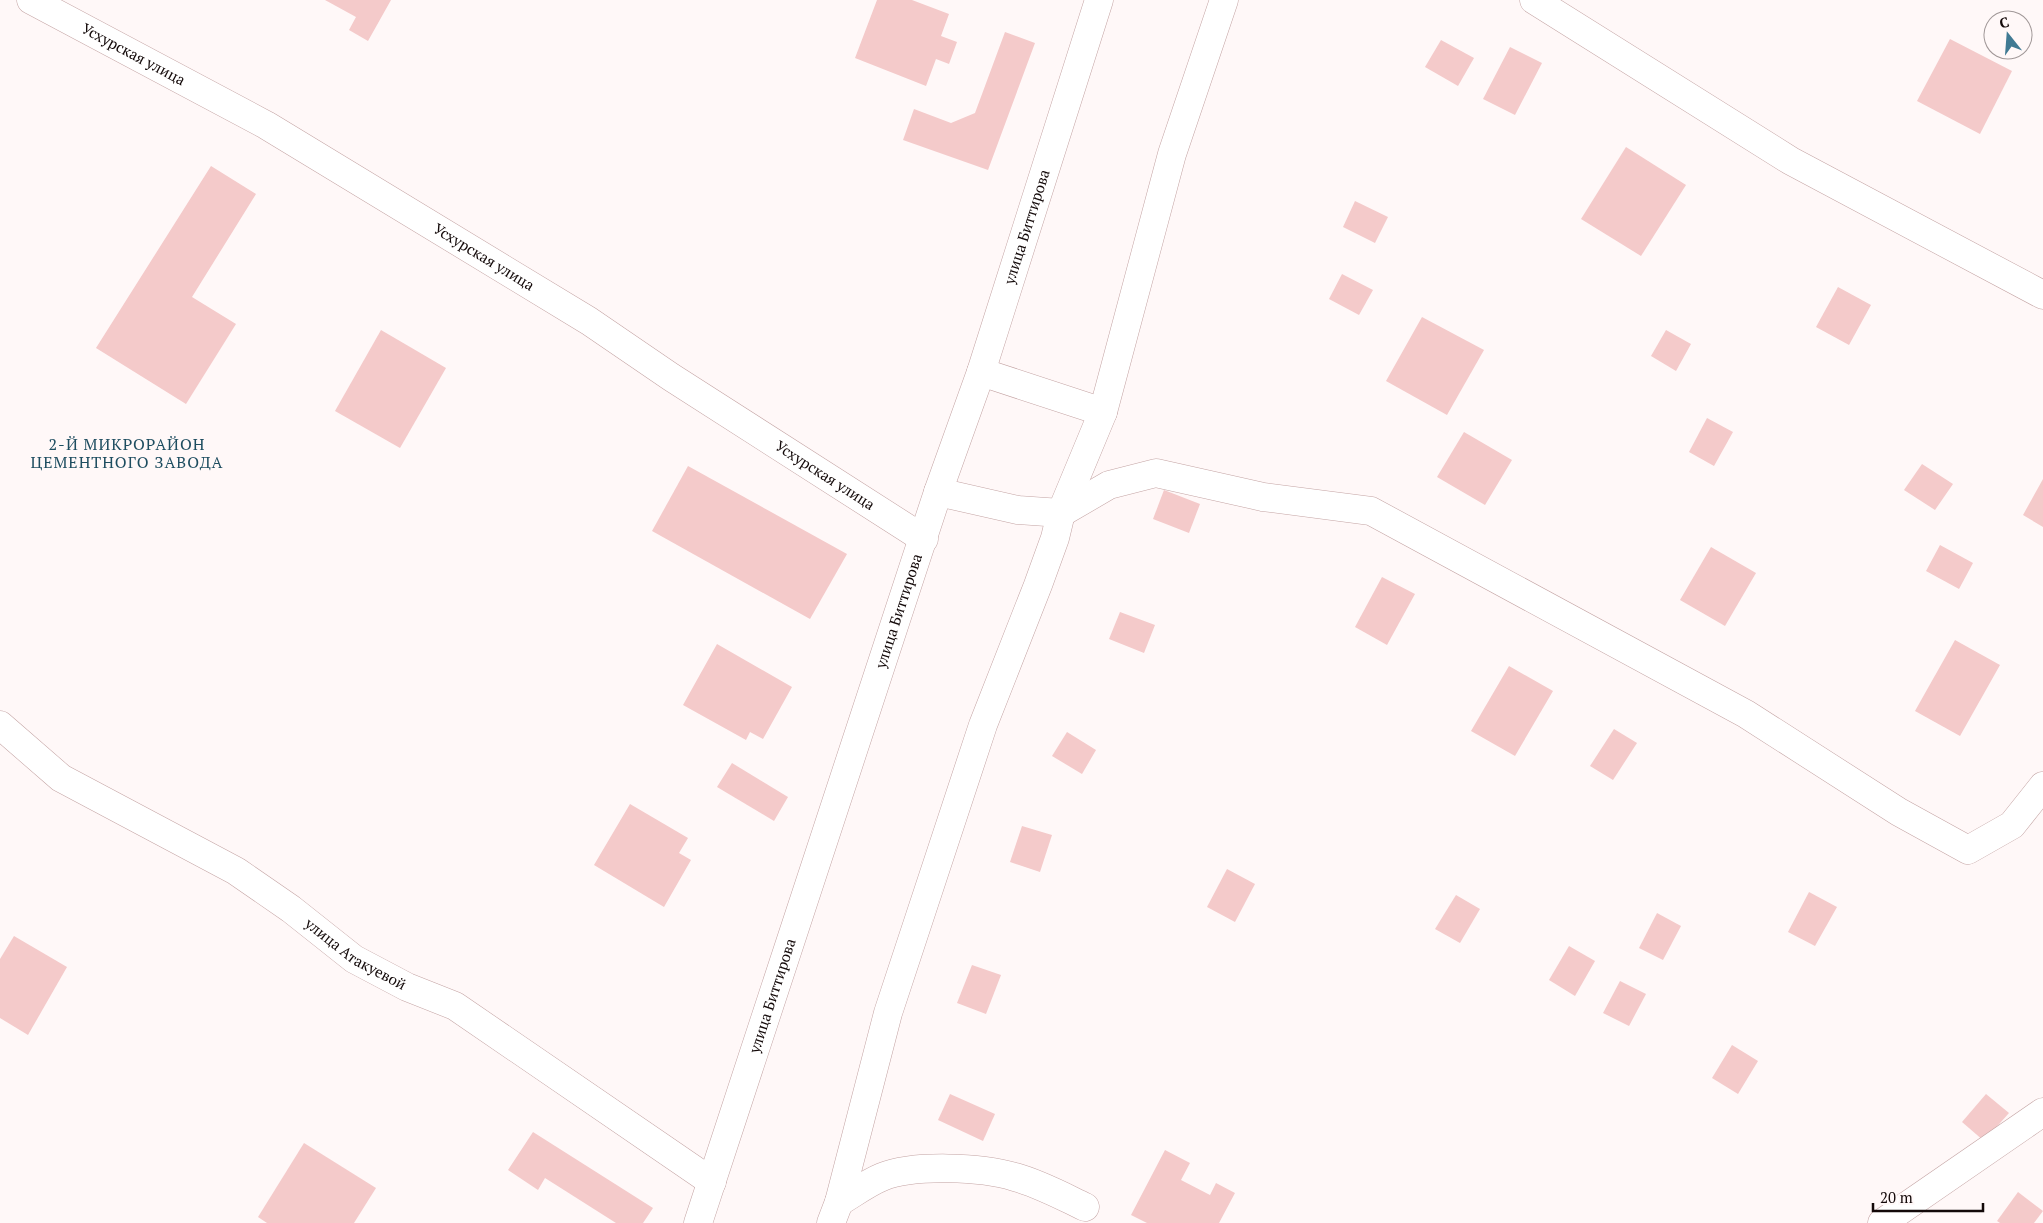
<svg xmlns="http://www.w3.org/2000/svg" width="2043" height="1223" font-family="'PT Serif',serif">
<rect width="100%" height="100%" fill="#fff8f8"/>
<!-- building -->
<g fill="#f4caca">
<polygon points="325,0 391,0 368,41 349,30 356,17"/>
<polygon points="877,0 912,0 949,14 941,36 957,42 949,64 936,59 926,86 855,58"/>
<polygon points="1005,32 1035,43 988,170 903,140 914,109 951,123 975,113"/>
<polygon points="1950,39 2012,71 1980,134 1917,101"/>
<polygon points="1441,40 1474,58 1458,86 1425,67"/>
<polygon points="1510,47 1542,63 1515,115 1483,99"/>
<polygon points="1626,147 1686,185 1641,256 1581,219"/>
<polygon points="211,166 256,194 192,297 236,324 186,404 96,348"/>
<polygon points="1355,201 1388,217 1375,243 1343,227"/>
<polygon points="1342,274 1373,290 1359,315 1329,299"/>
<polygon points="1838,287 1871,305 1849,345 1816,327"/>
<polygon points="1422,317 1484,350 1447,415 1386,381"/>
<polygon points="381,330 446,368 400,448 335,411"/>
<polygon points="1666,330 1691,344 1676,371 1651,356"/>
<polygon points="1707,418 1733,432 1714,466 1689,452"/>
<polygon points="1464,432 1512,460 1485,505 1437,477"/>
<polygon points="1922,464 1953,484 1935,510 1904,490"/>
<polygon points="688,466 847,554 810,619 652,531"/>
<polygon points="2043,479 2043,527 2023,515"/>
<polygon points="1164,490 1200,504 1189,533 1153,519"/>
<polygon points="1940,545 1973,563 1959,589 1926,571"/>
<polygon points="1711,547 1756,573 1725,626 1680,600"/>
<polygon points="1382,577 1415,594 1387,645 1355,627"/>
<polygon points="1120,612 1155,625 1144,653 1109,639"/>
<polygon points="1955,640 2000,665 1960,736 1915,711"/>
<polygon points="717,644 792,687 763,739 750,732 746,740 683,705"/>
<polygon points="1509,666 1553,691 1515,756 1471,731"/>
<polygon points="1614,729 1637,743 1613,780 1590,766"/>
<polygon points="1067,732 1096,750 1082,774 1052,756"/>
<polygon points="732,763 788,797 774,821 717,787"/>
<polygon points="630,804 688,838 679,853 691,860 664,907 594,865"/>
<polygon points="1022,826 1052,835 1040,872 1010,862"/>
<polygon points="1227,869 1255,884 1235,922 1207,907"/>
<polygon points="1809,892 1837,907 1815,946 1788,932"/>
<polygon points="1456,895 1480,909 1460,943 1435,929"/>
<polygon points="1657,913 1681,926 1663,960 1639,948"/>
<polygon points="14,936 67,967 28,1035 0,1018 0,959"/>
<polygon points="1569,946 1595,961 1575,996 1549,980"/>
<polygon points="972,965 1001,975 986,1014 957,1003"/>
<polygon points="1620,981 1646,994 1629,1026 1603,1013"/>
<polygon points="1732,1045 1758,1061 1738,1094 1712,1078"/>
<polygon points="950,1094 995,1114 983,1141 938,1120"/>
<polygon points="1986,1094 2009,1113 1984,1141 1962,1122"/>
<polygon points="533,1132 653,1208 643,1223 616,1223 545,1178 538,1190 508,1170"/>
<polygon points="304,1143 376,1188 354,1223 267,1223 258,1217"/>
<polygon points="1165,1150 1190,1163 1181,1180 1210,1195 1216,1183 1235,1193 1219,1223 1147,1223 1131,1215"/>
<polygon points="2018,1192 2043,1211 2034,1223 2000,1223 1997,1221"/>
</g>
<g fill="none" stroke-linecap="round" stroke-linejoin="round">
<defs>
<g id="minor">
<path id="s1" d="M31,0L266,125L589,321L671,377L924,539"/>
<polyline points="1534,0 1791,161 2043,295"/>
<polyline points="981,372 1103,412"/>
<polyline points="938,492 1018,510 1061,513 1109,485 1156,473 1263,497 1371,511 1746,714 1899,812 1968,850 2012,825 2043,786"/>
<path id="s2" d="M0,725L61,778L236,871L291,909L354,959L407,987L455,1006L712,1182"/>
<path d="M839,1202C853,1194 867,1183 882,1177C914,1164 982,1167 1015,1177C1040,1184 1062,1196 1085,1207"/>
<path id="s3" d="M698,1223L938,492L981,372L1099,0"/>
<polyline points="831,1223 839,1202 888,1013 983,725 1038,585 1055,538 1061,513 1103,412 1172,154 1224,0"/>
<polyline points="1882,1223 2043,1112"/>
</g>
</defs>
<!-- minor casing -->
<use href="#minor" stroke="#c4a4a4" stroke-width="29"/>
<!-- minor -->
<use href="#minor" stroke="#fff" stroke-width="28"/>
</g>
<g text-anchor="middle" stroke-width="5" stroke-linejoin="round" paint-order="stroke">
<!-- street labels -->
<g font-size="15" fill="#130909" stroke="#fff8f8">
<text dy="5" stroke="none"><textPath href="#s1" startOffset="116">Усхурская улица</textPath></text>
<text dy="5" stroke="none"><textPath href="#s3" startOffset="1049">улица Биттирова</textPath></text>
<text dy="5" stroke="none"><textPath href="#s1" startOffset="521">Усхурская улица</textPath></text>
<text dy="5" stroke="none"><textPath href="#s1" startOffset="926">Усхурская улица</textPath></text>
<text dy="5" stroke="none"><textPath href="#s3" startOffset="644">улица Биттирова</textPath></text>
<text dy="5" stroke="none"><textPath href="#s2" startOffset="425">улица Атакуевой</textPath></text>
<text dy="5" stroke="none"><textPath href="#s3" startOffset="239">улица Биттирова</textPath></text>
</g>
<!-- neighbourhood labels -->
<g font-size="16" letter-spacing="1" fill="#1e4d60" stroke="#fff8f8">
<text x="127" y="450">2-Й МИКРОРАЙОН<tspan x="127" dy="18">ЦЕМЕНТНОГО ЗАВОДА</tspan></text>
</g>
</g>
<!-- north arrow -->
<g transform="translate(2008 35) rotate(343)"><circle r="24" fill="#fff8f8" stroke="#a19898"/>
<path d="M0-4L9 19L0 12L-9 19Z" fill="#407a93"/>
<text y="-8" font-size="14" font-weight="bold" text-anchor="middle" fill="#130909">С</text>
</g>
<!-- scale -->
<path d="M1873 1203v8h110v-8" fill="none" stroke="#130909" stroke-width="2.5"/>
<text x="1880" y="1203" font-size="15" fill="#130909" stroke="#fff8f8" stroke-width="4" paint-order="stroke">20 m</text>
</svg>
